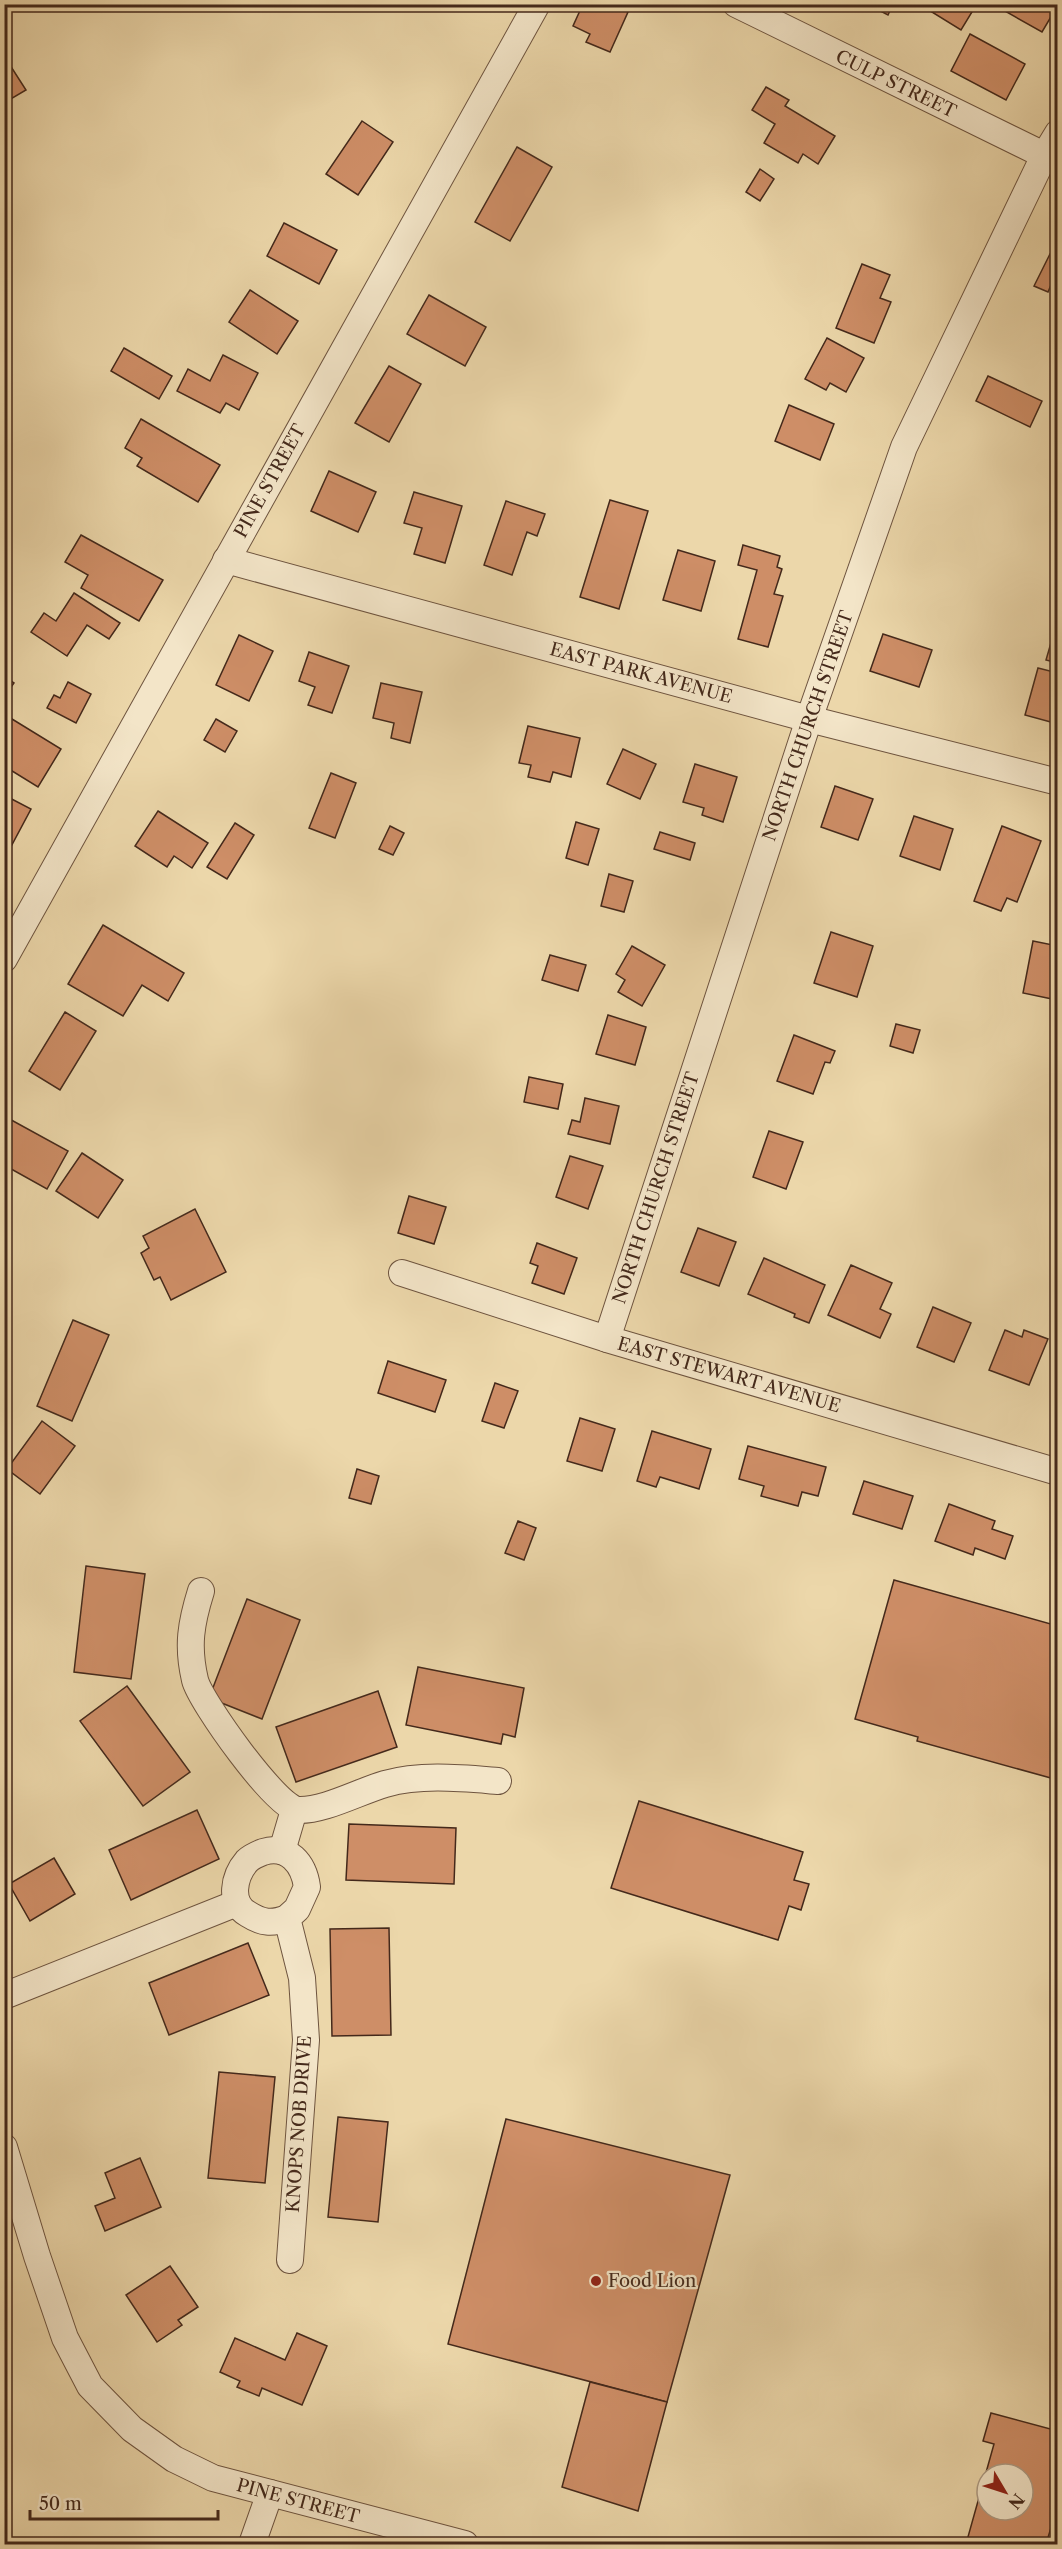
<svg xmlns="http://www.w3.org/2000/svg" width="1062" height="2549" font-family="'Libre Caslon Text',serif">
<rect width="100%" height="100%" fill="#ecd7aa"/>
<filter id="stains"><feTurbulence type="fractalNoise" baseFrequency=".00333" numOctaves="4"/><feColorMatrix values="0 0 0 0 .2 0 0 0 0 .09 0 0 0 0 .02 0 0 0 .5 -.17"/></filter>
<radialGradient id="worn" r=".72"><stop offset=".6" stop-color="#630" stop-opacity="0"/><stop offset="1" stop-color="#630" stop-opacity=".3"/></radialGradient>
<!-- building -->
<g fill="#ce8e67" stroke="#44291b" stroke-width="1.5" fill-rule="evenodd">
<polygon points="583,4 611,4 628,12 610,52 586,42 590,34 573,26"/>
<polygon points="867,4 893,4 888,15"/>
<polygon points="930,4 970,4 975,7 961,30 927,9"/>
<polygon points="997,4 1058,4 1058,5 1042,32 996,6"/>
<polygon points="970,34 1025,64 1006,100 951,71"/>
<polygon points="8,62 26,90 4,103 4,64"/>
<polygon points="766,87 789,100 785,106 835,136 818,164 803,154 798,163 764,143 775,124 752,110"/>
<polygon points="362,121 393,142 358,195 326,174"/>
<polygon points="517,147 552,167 510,241 475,222"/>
<polygon points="760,169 774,179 760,201 746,192"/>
<polygon points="284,223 337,250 319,284 267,256"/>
<polygon points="1050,254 1058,258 1058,288 1051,285 1048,292 1034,286"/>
<polygon points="862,264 890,275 880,298 891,302 874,343 836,328"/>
<polygon points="250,290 298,321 277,354 229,322"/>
<polygon points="429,295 486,327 465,366 407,334"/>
<polygon points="827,338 864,358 846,392 830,383 826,390 805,379"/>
<polygon points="124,348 172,376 159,399 111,371"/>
<polygon points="223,355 258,373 239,410 226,403 220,413 177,391 188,369 210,381"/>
<polygon points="389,366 421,384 389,442 355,423"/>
<polygon points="988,376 1042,401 1030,427 976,401"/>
<polygon points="789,405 834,424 820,460 775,441"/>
<polygon points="141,419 220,465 198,502 137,466 142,458 125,448"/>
<polygon points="329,471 376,492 358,532 311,511"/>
<polygon points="414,492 462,506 445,563 414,554 422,528 404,523"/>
<polygon points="610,500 648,511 619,609 580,597"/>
<polygon points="506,501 545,514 537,536 527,532 512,575 484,565"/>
<polygon points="81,535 163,580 139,621 81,588 88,575 65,562"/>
<polygon points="743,545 780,556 777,567 782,569 774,594 783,596 768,647 738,639 757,570 738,565"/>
<polygon points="678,550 715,561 701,611 663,600"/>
<polygon points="74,593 120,623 109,639 87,625 67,656 31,632 44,613 56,621"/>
<polygon points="1055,629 1058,630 1058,663 1046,660"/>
<polygon points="883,634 932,650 919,687 870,671"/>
<polygon points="239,635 273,651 249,701 216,685"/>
<polygon points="309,652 349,666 332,713 308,705 315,687 299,681"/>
<polygon points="1038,668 1058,673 1058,724 1025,715"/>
<polygon points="4,676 14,683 4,697"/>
<polygon points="68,682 91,694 76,723 47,708 54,695 60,698"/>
<polygon points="381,683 422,692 410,743 391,738 394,723 373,718"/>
<polygon points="12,719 61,749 38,787 4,766 4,731"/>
<polygon points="216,719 237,731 225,752 204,740"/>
<polygon points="528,726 580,738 571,777 553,772 550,782 528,777 531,765 519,763"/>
<polygon points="623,749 656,764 640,799 607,784"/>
<polygon points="695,764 737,777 723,822 702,815 704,808 683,802"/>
<polygon points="331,773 356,783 335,838 309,828"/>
<polygon points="835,786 873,799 858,840 821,827"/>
<polygon points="4,795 31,809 7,854 4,853"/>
<polygon points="158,811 208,843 192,868 174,856 167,867 135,846"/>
<polygon points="914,816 953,829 940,870 900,856"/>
<polygon points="576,822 599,829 588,865 566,858"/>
<polygon points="235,823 254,835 227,879 207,867"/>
<polygon points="390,826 404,833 393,855 379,849"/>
<polygon points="1002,826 1041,841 1017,902 1007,898 1001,911 974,901"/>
<polygon points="660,832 695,843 690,860 654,849"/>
<polygon points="609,874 633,881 624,912 601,906"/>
<polygon points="103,925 184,973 168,1001 142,985 123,1016 68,984"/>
<polygon points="831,932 873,946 857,997 814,983"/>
<polygon points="1033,941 1058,946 1057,1000 1023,993"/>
<polygon points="632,946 665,965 642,1006 618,992 625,980 616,974"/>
<polygon points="550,955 586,965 578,991 542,980"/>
<polygon points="65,1012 96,1031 60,1090 29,1071"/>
<polygon points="608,1015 646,1027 635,1065 596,1054"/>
<polygon points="896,1024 920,1030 913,1053 890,1046"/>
<polygon points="794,1035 835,1051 830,1063 825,1062 813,1094 777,1081"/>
<polygon points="529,1077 563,1084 558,1109 524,1102"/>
<polygon points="585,1098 619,1106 610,1144 568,1134 572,1120 580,1122"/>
<polygon points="4,1116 68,1151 47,1189 4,1165"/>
<polygon points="769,1131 803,1142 786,1189 753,1177"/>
<polygon points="82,1153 123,1180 98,1218 56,1191"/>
<polygon points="570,1156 603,1166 588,1209 556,1197"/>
<polygon points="409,1196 446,1207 434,1244 398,1233"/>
<polygon points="195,1209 226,1272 171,1300 160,1277 154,1280 141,1253 149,1248 143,1236"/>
<polygon points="698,1228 736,1242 719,1286 681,1272"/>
<polygon points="537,1243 577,1258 564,1294 532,1283 538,1266 530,1263"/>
<polygon points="764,1258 825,1285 809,1323 794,1317 795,1314 748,1294"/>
<polygon points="851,1265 892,1283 880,1309 891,1314 880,1338 828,1315"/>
<polygon points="933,1307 971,1323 954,1362 917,1347"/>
<polygon points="73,1320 109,1335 72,1421 37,1406"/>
<polygon points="1005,1330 1022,1337 1024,1330 1048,1339 1029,1385 989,1370"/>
<polygon points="388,1361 446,1380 435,1412 378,1393"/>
<polygon points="495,1383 518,1391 504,1428 482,1421"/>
<polygon points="580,1418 615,1429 602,1471 567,1461"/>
<polygon points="42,1421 75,1446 40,1494 7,1469"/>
<polygon points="652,1431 711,1449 699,1489 660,1477 656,1487 637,1481"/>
<polygon points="748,1446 826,1467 818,1496 802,1492 798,1506 761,1496 764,1486 739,1479"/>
<polygon points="357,1469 379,1476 371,1504 349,1498"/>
<polygon points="864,1481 913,1496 902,1529 853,1514"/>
<polygon points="949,1504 995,1521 992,1529 1013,1536 1005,1559 975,1548 973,1555 935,1541"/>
<polygon points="518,1521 536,1528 524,1560 505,1553"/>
<polygon points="86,1566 145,1574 131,1679 74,1672"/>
<polygon points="894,1580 1058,1626 1058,1780 917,1741 918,1737 855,1719"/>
<polygon points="247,1599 300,1620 262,1719 209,1698"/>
<polygon points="418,1667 524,1688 515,1737 503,1734 501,1744 406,1725"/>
<polygon points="127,1686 190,1772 143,1806 80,1721"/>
<polygon points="378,1691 397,1747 296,1782 276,1727"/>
<polygon points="639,1801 803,1852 794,1880 809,1884 801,1910 789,1906 778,1940 611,1888"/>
<polygon points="197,1810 219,1859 131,1900 109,1850"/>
<polygon points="349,1824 456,1828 454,1884 346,1880"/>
<polygon points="54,1858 75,1894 30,1921 9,1884"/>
<polygon points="389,1928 391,2035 332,2036 330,1929"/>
<polygon points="248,1943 269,1995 169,2035 149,1983"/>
<polygon points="219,2072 275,2077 265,2183 208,2178"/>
<polygon points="338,2117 388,2122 378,2222 328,2217"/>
<polygon points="506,2119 730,2175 667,2402 448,2344"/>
<polygon points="140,2158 161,2207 105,2231 95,2206 115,2198 105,2173"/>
<polygon points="170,2266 198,2307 178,2320 182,2325 157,2342 126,2295"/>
<polygon points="297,2333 327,2346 302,2405 262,2388 259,2396 237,2387 240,2381 220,2372 235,2338 285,2360"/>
<polygon points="590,2382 667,2402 638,2511 562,2487"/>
<path d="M991,2413L1058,2431V2505L1046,2544H966L994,2444L983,2441ZM987,2474H1023V2510H987Z"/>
</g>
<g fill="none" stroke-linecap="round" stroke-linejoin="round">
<defs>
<g id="minor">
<polyline points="736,4 1058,162"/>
<polyline points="226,560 809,719 1058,782"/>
<polyline points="4,959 537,4"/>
<polyline points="402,1273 607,1339 1058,1472"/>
<polyline points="607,1339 809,719 904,447 1044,156 1058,133"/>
<path d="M201,1591C191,1623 187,1646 195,1680C200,1701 277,1809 298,1810C324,1811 358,1792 385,1784C421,1774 460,1778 498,1781"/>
<polyline points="282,1851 294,1810"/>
<path d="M287,1918C272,1924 262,1923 248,1914C228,1903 234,1876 247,1861C251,1857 258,1854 263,1852C288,1844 304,1864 307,1887L297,1909L287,1918L302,1978L306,2040L290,2260"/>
<polyline points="4,1996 237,1903"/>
<polyline points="4,2147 37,2256 65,2338 90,2386 132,2429 174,2459 213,2478 465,2544"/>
<polyline points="252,2544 270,2493"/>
</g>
</defs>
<!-- minor casing -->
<use href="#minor" stroke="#6e543f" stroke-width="28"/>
<!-- minor -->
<use href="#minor" stroke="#f3e5c8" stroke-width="26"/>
</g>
<!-- markers -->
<circle fill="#8f2418" stroke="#f3e5c8" stroke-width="2" cx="596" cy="2281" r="6"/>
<g text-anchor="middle" stroke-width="4.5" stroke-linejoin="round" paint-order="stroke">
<!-- street labels -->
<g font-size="18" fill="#44291b" stroke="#f3e5c8">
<text transform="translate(896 84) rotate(26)" y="6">CULP STREET</text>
<text transform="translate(270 481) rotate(-61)" y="6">PINE STREET</text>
<text transform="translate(641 673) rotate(15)" y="6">EAST PARK AVENUE</text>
<text transform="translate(808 726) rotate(-71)" y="6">NORTH CHURCH STREET</text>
<text transform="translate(656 1188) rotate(-72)" y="6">NORTH CHURCH STREET</text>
<text transform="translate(729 1375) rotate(16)" y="6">EAST STEWART AVENUE</text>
<text transform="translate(299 2124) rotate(-86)" y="6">KNOPS NOB DRIVE</text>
<text transform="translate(298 2501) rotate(15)" y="6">PINE STREET</text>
</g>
<!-- poi labels -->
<g font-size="18" fill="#44291b" stroke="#f3e5c8" text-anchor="start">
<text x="608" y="2287">Food Lion</text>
</g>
</g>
<!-- margin -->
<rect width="1062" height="2549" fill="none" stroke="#ecd7aa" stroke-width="24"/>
<rect x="6" y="6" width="1050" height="2537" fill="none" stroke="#44291b" stroke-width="3"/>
<rect x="12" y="12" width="1038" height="2525" fill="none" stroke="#44291b" stroke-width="1.5"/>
<!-- north arrow -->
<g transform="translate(1005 2492) rotate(129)"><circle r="28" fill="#f3e5c8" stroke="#ad9a83" stroke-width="1.5"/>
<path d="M0-4.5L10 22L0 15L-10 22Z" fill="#8f2418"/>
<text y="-9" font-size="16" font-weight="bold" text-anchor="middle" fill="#44291b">N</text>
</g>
<!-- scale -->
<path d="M30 2510v9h188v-9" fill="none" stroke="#44291b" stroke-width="3"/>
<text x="39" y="2510" font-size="18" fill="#44291b" stroke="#f3e5c8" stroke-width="4.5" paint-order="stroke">50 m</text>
<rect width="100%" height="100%" filter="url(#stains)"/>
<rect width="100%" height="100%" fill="url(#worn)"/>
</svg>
